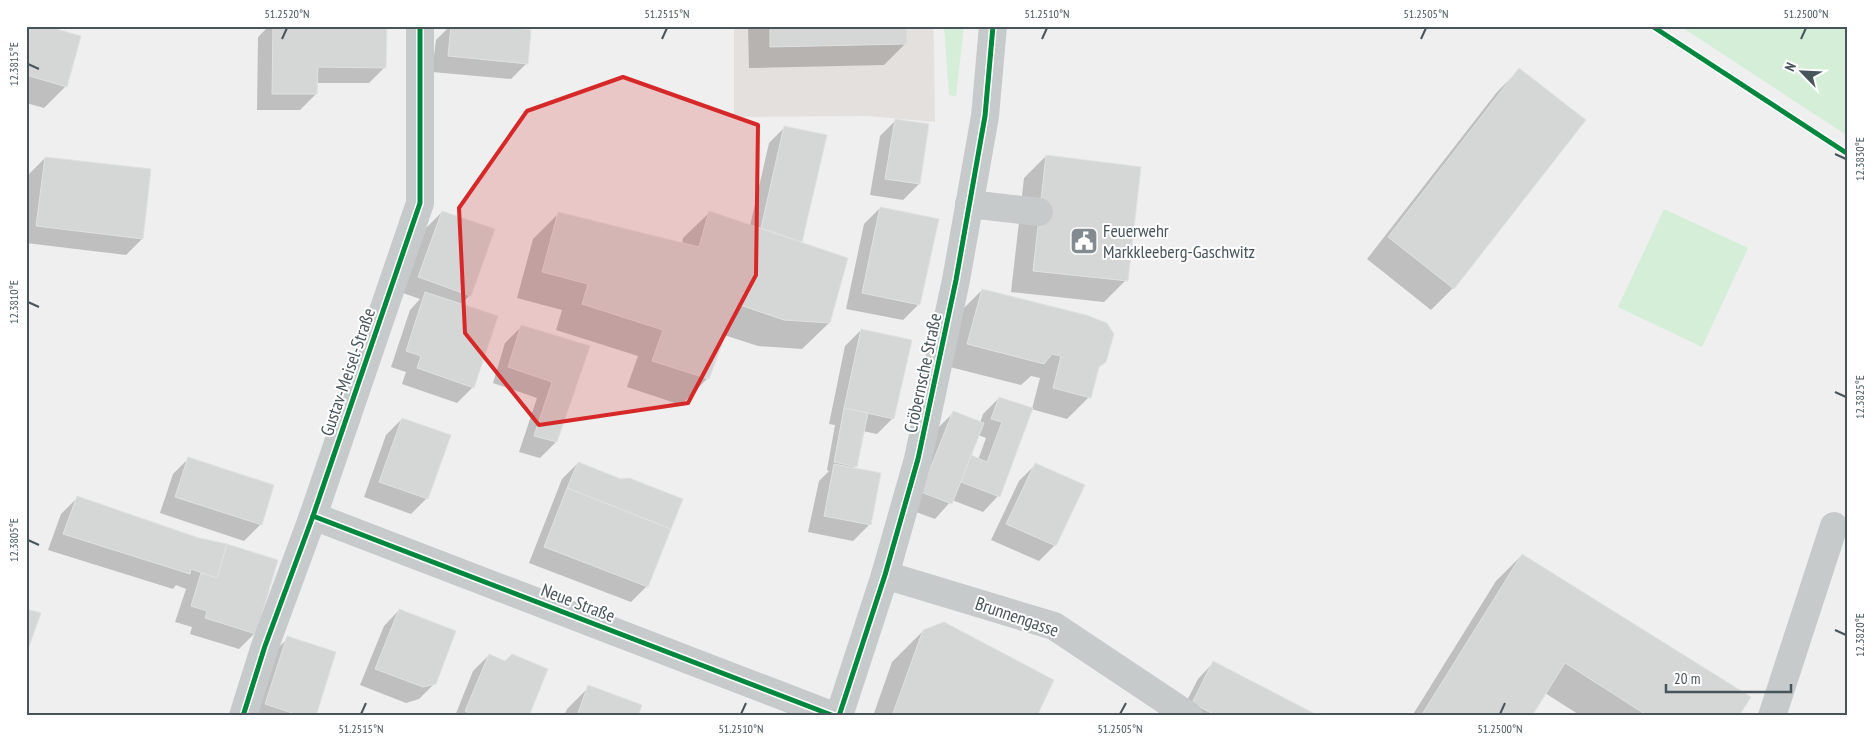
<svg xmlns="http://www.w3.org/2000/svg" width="1874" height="742" font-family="'PT Sans Narrow',sans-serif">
<rect width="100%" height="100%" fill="#efefef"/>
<!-- commercial -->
<polygon fill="#e4e0dd" points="734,26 933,26 934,44 935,122 868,116 734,117"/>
<!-- green -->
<g fill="#d4eed8">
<polygon points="944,26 964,26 956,96 949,95"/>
<polygon points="1680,26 1848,26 1848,136"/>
<polygon points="1664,209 1748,248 1702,347 1618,307"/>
</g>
<!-- shadow -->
<g fill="#0003" fill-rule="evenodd">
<polygon points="26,26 66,86 44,108 26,103"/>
<polygon points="269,26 385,26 385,67 369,83 316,83 316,94 300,110 257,110 258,37"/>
<polygon points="450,26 477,26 527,63 511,79 432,72 436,40"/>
<polygon points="748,26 906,26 906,43 884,65 749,68"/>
<polygon points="1519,70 1453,288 1431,310 1367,259 1497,92"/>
<polygon points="896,120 919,184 903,200 870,195 880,136"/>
<polygon points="785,127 801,241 800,243 829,323 802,349 758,346 724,335 708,378 681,405 627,387 638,356 556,330 562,310 517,298 533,239 559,213 682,244 683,238 710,212 750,226 769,143"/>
<polygon points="1046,156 1126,280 1104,302 1011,292 1024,178"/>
<polygon points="45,158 142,239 126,255 26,243 26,197 29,174"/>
<polygon points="880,208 919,304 903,320 846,309 864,224"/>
<polygon points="442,212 470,295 460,305 473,387 457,403 402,384 406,372 391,367 410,310 420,299 403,293 426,228"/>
<path d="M982,290L1105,361L1097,369L1089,397L1067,419L1031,409L998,496L983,512L952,500L935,519L905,508L938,428L954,412L980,423L983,414L999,398L1032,409L1040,378L1031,376L1021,385L946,366L960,312ZM978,435L986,438L978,460L969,456Z"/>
<polygon points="521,327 588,347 556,442 540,458 519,452 537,398 493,383 505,343"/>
<polygon points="861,330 893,418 877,434 863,431 856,466 853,469 880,474 869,525 853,541 808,532 819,481 829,471 827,470 835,425 829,424 845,346"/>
<polygon points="402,419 427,498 411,514 364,497 386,435"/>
<polygon points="189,458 273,486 260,525 244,541 160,513 173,474"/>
<polygon points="578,463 621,481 647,586 631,602 529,563 562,479"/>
<polygon points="1035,465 1055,545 1039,561 991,540 1019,481"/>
<polygon points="77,498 199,539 255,633 239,649 190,634 192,627 175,622 186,589 176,585 173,589 48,550 61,514"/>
<polygon points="1522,555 1738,716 1581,716 1545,693 1531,716 1412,716 1496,581"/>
<polygon points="399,610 435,683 419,699 406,703 360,685 384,626"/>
<polygon points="923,631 1036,716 873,716 892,662"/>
<polygon points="288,638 315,716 251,716 272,654"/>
<polygon points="489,655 528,716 455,716 473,671"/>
<polygon points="1213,663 1316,716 1179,716 1198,679"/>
<polygon points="589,687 636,716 564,716 567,709"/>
<polygon points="1848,706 1848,716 1845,716"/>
</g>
<!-- building -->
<g fill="#d5d7d7" stroke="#e0e1e2">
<polygon points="26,26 46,26 81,36 67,87 26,75"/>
<polygon points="273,26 387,26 386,68 318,67 317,94 272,94"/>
<polygon points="451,26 491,26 531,30 528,64 448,56"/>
<polygon points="770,26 907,26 907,44 770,47"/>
<polygon points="1519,68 1586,120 1454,289 1388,237"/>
<polygon points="895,119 929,124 920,184 885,179"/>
<polygon points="784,126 827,135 802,242 761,228"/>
<polygon points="1046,155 1141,167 1128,281 1033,271"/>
<polygon points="45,157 151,169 143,239 36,226"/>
<polygon points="880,207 939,219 920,305 862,293"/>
<polygon points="442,211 495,229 471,296 418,277"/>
<polygon points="709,211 848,258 830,323 784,320 737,304 709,379 652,361 663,330 582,304 588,284 542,272 558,212 699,247"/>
<polygon points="982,289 1086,315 1107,323 1114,334 1106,362 1099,367 1091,398 1053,388 1061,356 1052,354 1044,364 967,344"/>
<polygon points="425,292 498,316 474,388 417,368 421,356 406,351"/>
<polygon points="521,325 590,346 557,442 534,436 552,382 508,367"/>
<polygon points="861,329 912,340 894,419 844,408"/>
<polygon points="999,397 1033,408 1000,497 961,482 971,455 987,462 1002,422 991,419"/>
<polygon points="844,408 868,413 857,467 834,462"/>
<polygon points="953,411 984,423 952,504 921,492"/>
<polygon points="402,418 451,435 428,499 379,482"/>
<polygon points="188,457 274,485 262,525 175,497"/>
<polygon points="578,462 621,479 629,478 683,499 671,529 567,488"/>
<polygon points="1035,463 1085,485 1056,546 1006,524"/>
<polygon points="834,464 881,473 871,525 824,516"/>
<polygon points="567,488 671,529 648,587 544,547"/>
<polygon points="77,496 199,538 227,544 217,578 191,569 190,574 63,534"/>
<polygon points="227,544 278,560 256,634 205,618 207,611 191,606 201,573 217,578"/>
<polygon points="1522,554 1751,697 1739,716 1648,716 1565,663 1532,716 1421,716"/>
<polygon points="26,609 41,613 26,655"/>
<polygon points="399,609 456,631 436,684 423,687 375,669"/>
<polygon points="944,622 1054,680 1037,716 892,716 923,630"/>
<polygon points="287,636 336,652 316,716 301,716 265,704"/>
<polygon points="489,654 505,661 512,654 548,669 529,716 475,716 465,711"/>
<polygon points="1213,661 1319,716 1217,716 1192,703"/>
<polygon points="588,685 642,705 638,716 577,716"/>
</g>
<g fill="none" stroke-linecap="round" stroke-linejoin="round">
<!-- minor -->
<g stroke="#c7cacb" stroke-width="28">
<polyline points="969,204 1039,212"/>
<polyline points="313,516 834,716"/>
<polyline points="885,575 1054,626 1189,716"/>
<polyline points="243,716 265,646 313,516 420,203 420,26"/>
<polyline points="839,716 885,575 918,459 956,280 985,116 993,26"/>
<polyline points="1772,716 1834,526"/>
</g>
<defs>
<g id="cycleway">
<polyline points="1652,26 1848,154"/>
<polyline points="313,516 834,716"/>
<polyline points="243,716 265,646 313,516 420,203 420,26"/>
<polyline points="839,716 885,575 918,459 956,280 985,116 993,26"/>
</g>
</defs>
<!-- cycleway casing -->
<use href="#cycleway" stroke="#fff" stroke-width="8"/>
<!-- cycleway -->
<use href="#cycleway" stroke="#00873e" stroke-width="5"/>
</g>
<!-- marked area -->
<path fill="#d62828" fill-opacity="0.2" stroke="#d62828" stroke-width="4" stroke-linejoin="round" d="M623,77L758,125L756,275L688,403L539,425L465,333L459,208L527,111Z"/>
<!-- ticks -->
<path fill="none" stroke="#47555b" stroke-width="2" d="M282,39L287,28M662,39L667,28M1042,39L1047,28M1421,39L1426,28M1801,39L1806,28M28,64L39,69M1835,154L1846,159M28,302L39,307M1835,392L1846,397M28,540L39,545M1835,630L1846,635M361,714L366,703M741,714L746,703M1120,714L1126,703M1500,714L1505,703"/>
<!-- icons -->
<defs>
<symbol id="civic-square" viewBox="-11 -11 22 22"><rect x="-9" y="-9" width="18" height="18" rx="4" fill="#828b8f" stroke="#fff"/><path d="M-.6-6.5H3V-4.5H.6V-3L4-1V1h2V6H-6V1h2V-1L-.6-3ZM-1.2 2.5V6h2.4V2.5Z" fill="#fff"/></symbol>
</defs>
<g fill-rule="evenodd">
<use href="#civic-square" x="1068" y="225" width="32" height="32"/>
</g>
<g text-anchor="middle" stroke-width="4" stroke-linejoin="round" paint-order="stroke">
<!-- poi labels -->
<g font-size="18" fill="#47555b" stroke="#fff" text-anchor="start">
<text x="1103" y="237">Feuerwehr<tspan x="1103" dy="21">Markkleeberg-Gaschwitz</tspan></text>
</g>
<!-- street labels -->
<g font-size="18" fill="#47555b" stroke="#fff">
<text transform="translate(348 372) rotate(-71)" y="6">Gustav-Meisel-Straße</text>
<text transform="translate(923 373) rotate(-78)" y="6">Cröbernsche Straße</text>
<text transform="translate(578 603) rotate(21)" y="6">Neue Straße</text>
<text transform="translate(1017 617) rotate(19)" y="6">Brunnengasse</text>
</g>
</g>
<!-- border -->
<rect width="1874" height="742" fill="none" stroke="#ffffff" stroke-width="55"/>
<!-- north arrow -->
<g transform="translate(1802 72) rotate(294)" stroke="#ffffff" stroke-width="4" paint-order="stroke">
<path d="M0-4L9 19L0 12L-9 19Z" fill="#47555b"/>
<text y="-8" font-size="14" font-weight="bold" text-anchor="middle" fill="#47555b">N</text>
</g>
<!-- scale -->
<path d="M1666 684v8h125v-8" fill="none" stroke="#47555b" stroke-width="2.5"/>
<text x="1674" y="684" font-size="15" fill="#47555b" stroke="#ffffff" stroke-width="4" paint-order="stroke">20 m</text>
<rect x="28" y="28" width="1818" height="686" fill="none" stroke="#47555b" stroke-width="2"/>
<g font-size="12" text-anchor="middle" fill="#47555b">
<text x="287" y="18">51.2520°N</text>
<text x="667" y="18">51.2515°N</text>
<text x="1047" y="18">51.2510°N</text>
<text x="1426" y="18">51.2505°N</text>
<text x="1806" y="18">51.2500°N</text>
<text transform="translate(14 64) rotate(-90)" y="4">12.3815°E</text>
<text transform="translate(1860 159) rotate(-90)" y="4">12.3830°E</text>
<text transform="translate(14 302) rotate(-90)" y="4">12.3810°E</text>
<text transform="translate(1860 397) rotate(-90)" y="4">12.3825°E</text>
<text transform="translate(14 540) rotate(-90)" y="4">12.3805°E</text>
<text transform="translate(1860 635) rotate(-90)" y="4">12.3820°E</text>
<text x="361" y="733">51.2515°N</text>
<text x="741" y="733">51.2510°N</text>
<text x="1120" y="733">51.2505°N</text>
<text x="1500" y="733">51.2500°N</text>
</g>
</svg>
